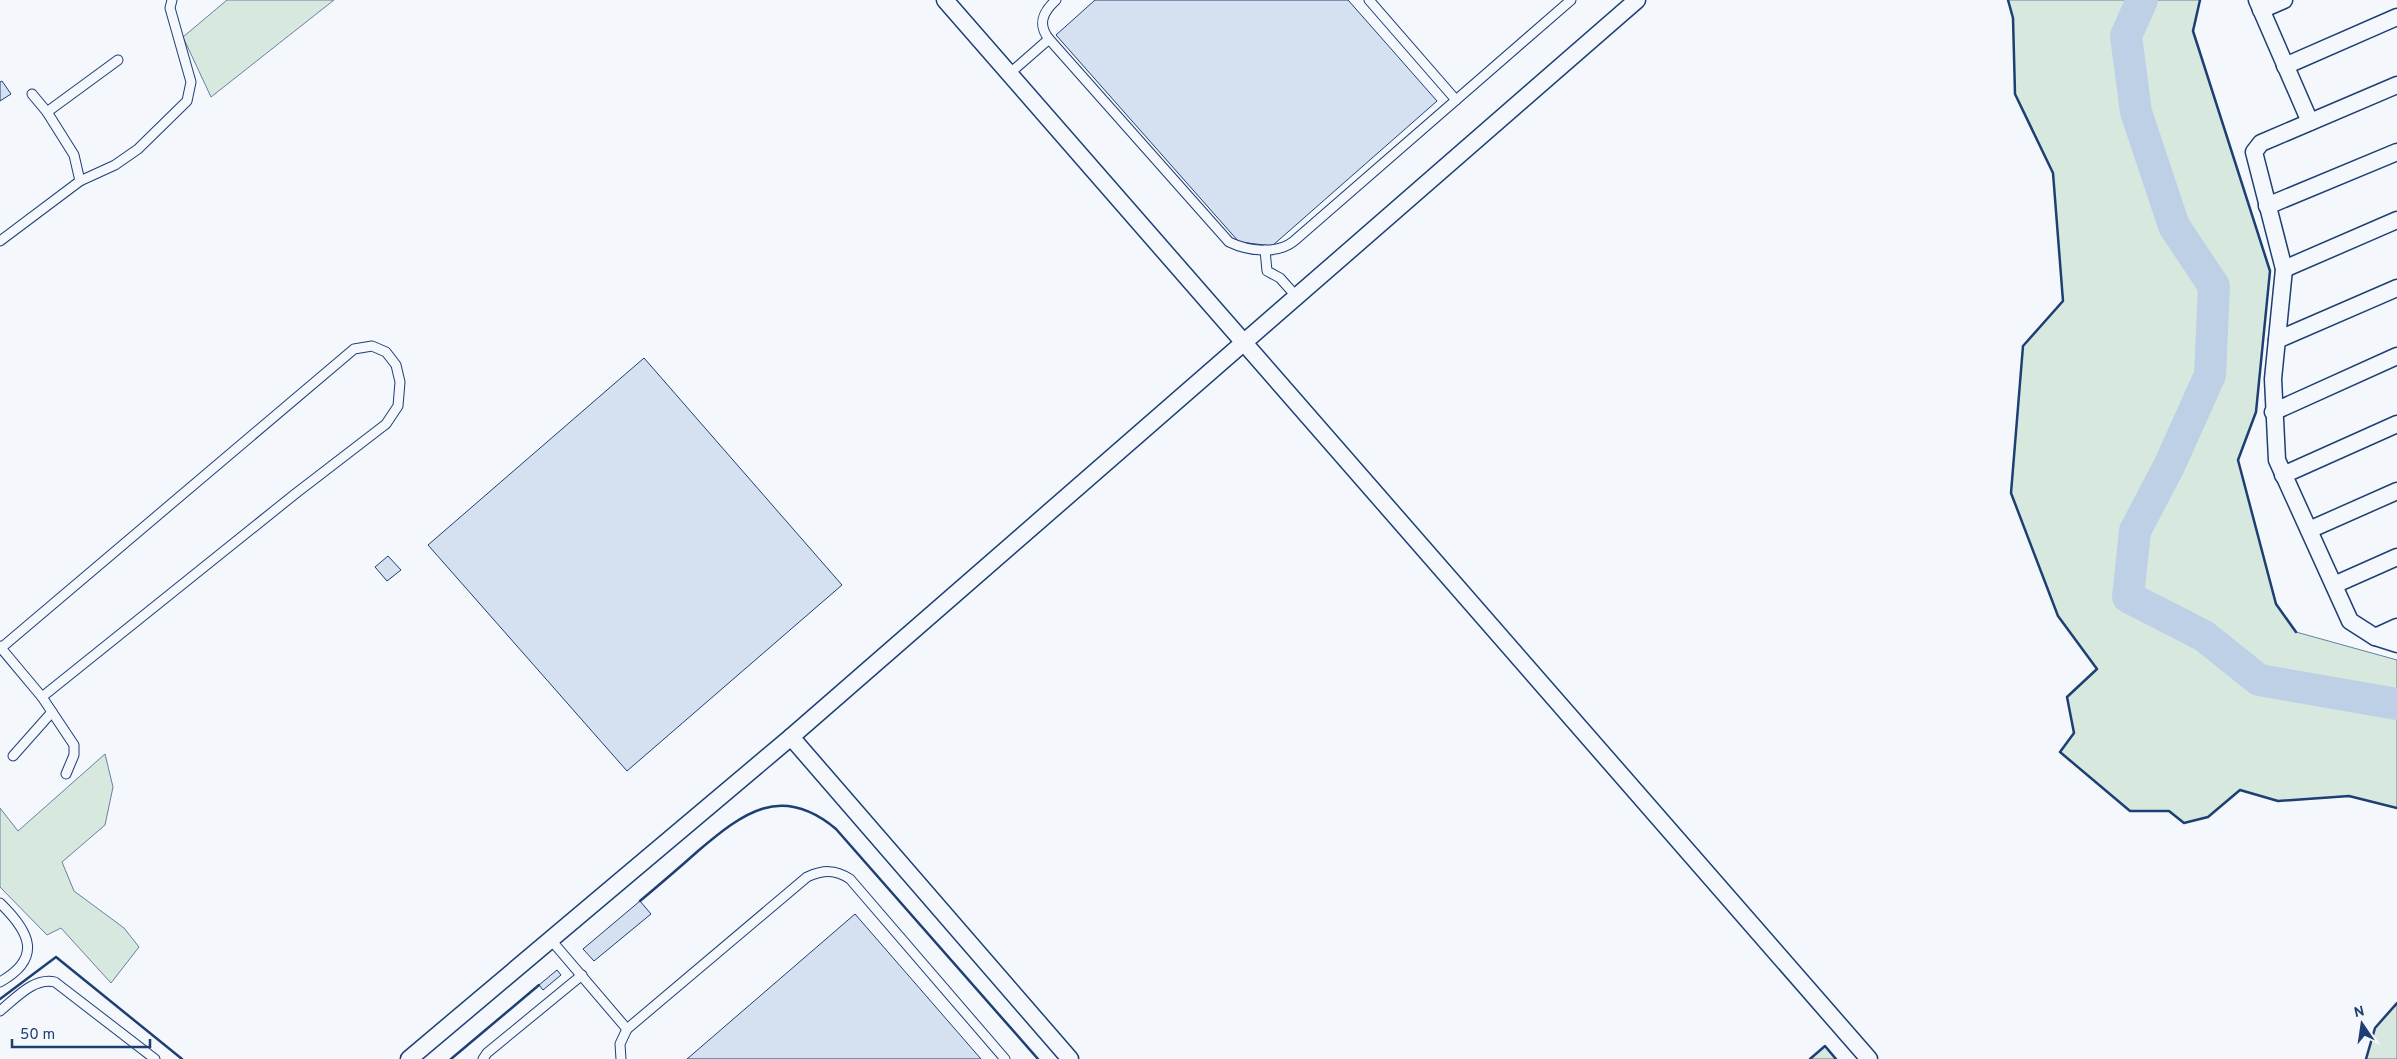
<svg xmlns="http://www.w3.org/2000/svg" width="2397" height="1059" font-family="Overpass,sans-serif">
<rect width="100%" height="100%" fill="#f4f7fb"/>
<!-- green -->
<g fill="#d7e8df" stroke="#687fa3">
<polygon points="227,0 334,0 211,97 183,37"/>
<polygon points="2008,0 2200,0 2193,31 2270,271 2256,412 2238,461 2276,604 2296,632 2397,660 2397,808 2349,796 2278,801 2240,790 2208,817 2184,823 2169,811 2130,811 2060,752 2074,733 2067,697 2097,669 2058,616 2011,493 2023,346 2063,300 2053,173 2015,94 2013,18"/>
<polygon points="105,754 113,787 105,825 62,862 74,891 124,928 139,947 111,983 61,928 47,935 0,887 0,808 18,831"/>
<polygon points="2397,1003 2397,1059 2366,1059 2375,1028"/>
<polygon points="1825,1046 1836,1059 1810,1059"/>
</g>
<g fill="none" stroke-linecap="round" stroke-linejoin="round">
<!-- river -->
<polyline stroke="#bed0e5" stroke-width="32" points="2142,0 2126,36 2136,112 2174,226 2214,286 2210,375 2170,464 2135,531 2128,597 2204,636 2259,680 2397,704"/>
</g>
<!-- building -->
<g fill="#d5e0f0" stroke="#1d3f73">
<polygon points="1095,0 1348,0 1437,101 1272,246 1239,242 1056,35"/>
<polygon points="2,81 11,94 0,101 0,82"/>
<polygon points="644,358 842,585 627,771 428,545"/>
<polygon points="388,556 401,570 387,581 375,567"/>
<polygon points="640,901 651,914 594,961 583,949"/>
<polygon points="855,914 981,1059 687,1059"/>
<polygon points="557,970 561,975 543,990 539,985"/>
</g>
<g fill="none" stroke-linecap="round" stroke-linejoin="round">
<defs>
<g id="service">
<path d="M1056,0C1043,12 1037,24 1049,39L1229,242C1248,251 1277,255 1294,241L1571,0"/>
<polyline points="1369,0 1456,100"/>
<polyline points="1009,74 1049,39"/>
<polyline points="47,112 118,60"/>
<polyline points="80,181 115,165 138,149 187,101 191,82 170,8 172,0"/>
<polyline points="0,241 80,181 74,155 47,112 32,94"/>
<polyline points="1265,250 1267,271 1280,278 1296,296"/>
<polyline points="0,646 1,648 42,697 295,494 386,424 398,406 400,382 396,365 386,352 372,346 354,349 1,648 0,649"/>
<polyline points="42,697 74,745 74,755 66,774"/>
<polyline points="13,756 52,712"/>
<path d="M0,903C30,932 43,958 0,982"/>
<polyline points="551,940 627,1029"/>
<path d="M0,1011C16,998 34,977 55,982L155,1059"/>
<polyline points="483,1059 487,1053 582,975"/>
<path d="M621,1059L620,1044L627,1029L807,877C823,870 835,869 850,879L1005,1059"/>
</g>
<g id="minor">
<polyline points="945,0 1869,1059"/>
<polyline points="2257,0 2310,122"/>
<polyline points="2261,10 2284,0"/>
<polyline points="2285,66 2397,17"/>
<polyline points="2397,85 2261,143 2254,152 2284,269 2273,379 2277,460 2350,621 2375,637 2397,644"/>
<polyline points="2267,206 2397,152"/>
<polyline points="2284,269 2397,220"/>
<polyline points="2277,340 2397,288"/>
<polyline points="2273,412 2397,356"/>
<polyline points="2283,475 2397,424"/>
<polyline points="2309,530 2397,491"/>
<polyline points="2334,585 2397,557"/>
<polyline points="2375,637 2397,627"/>
<polyline points="791,737 1070,1059"/>
<polyline points="409,1059 791,737 1637,0"/>
</g>
</defs>
<!-- service casing -->
<use href="#service" stroke="#1d3f73" stroke-width="11"/>
<!-- minor casing -->
<use href="#minor" stroke="#1d3f73" stroke-width="19"/>
<!-- service -->
<use href="#service" stroke="#f4f7fb" stroke-width="9"/>
<!-- minor -->
<use href="#minor" stroke="#f4f7fb" stroke-width="16"/>
<!-- wall -->
<g stroke="#1d3f73" stroke-width="2.5">
<polyline points="2008,0 2013,18 2015,94 2053,173 2063,301 2023,346 2011,493 2058,616 2097,669 2067,697 2074,733 2060,752 2130,811 2169,811 2184,823 2208,817 2240,790 2278,801 2349,796 2397,808"/>
<polyline points="2200,0 2193,31 2270,271 2256,412 2238,460 2276,604 2296,632"/>
<path d="M640,901C659,885 679,868 698,851C743,813 781,783 836,829L1038,1059"/>
<polyline points="0,999 56,957 182,1059"/>
<polyline points="451,1059 539,985"/>
<polyline points="1810,1059 1825,1046 1836,1059"/>
<polyline points="2366,1059 2375,1028 2397,1003"/>
</g>
</g>
<!-- north arrow -->
<g transform="translate(2362 1024) rotate(347)" stroke="#f4f7fb" stroke-width="4" paint-order="stroke">
<path d="M0-4L9 19L0 12L-9 19Z" fill="#1d3f73"/>
<text y="-8" font-size="14" font-weight="bold" text-anchor="middle" fill="#1d3f73">N</text>
</g>
<!-- scale -->
<path d="M12 1039v8h138v-8" fill="none" stroke="#1d3f73" stroke-width="2.5"/>
<text x="20" y="1039" font-size="15" fill="#1d3f73" stroke="#f4f7fb" stroke-width="4" paint-order="stroke">50 m</text>
</svg>
